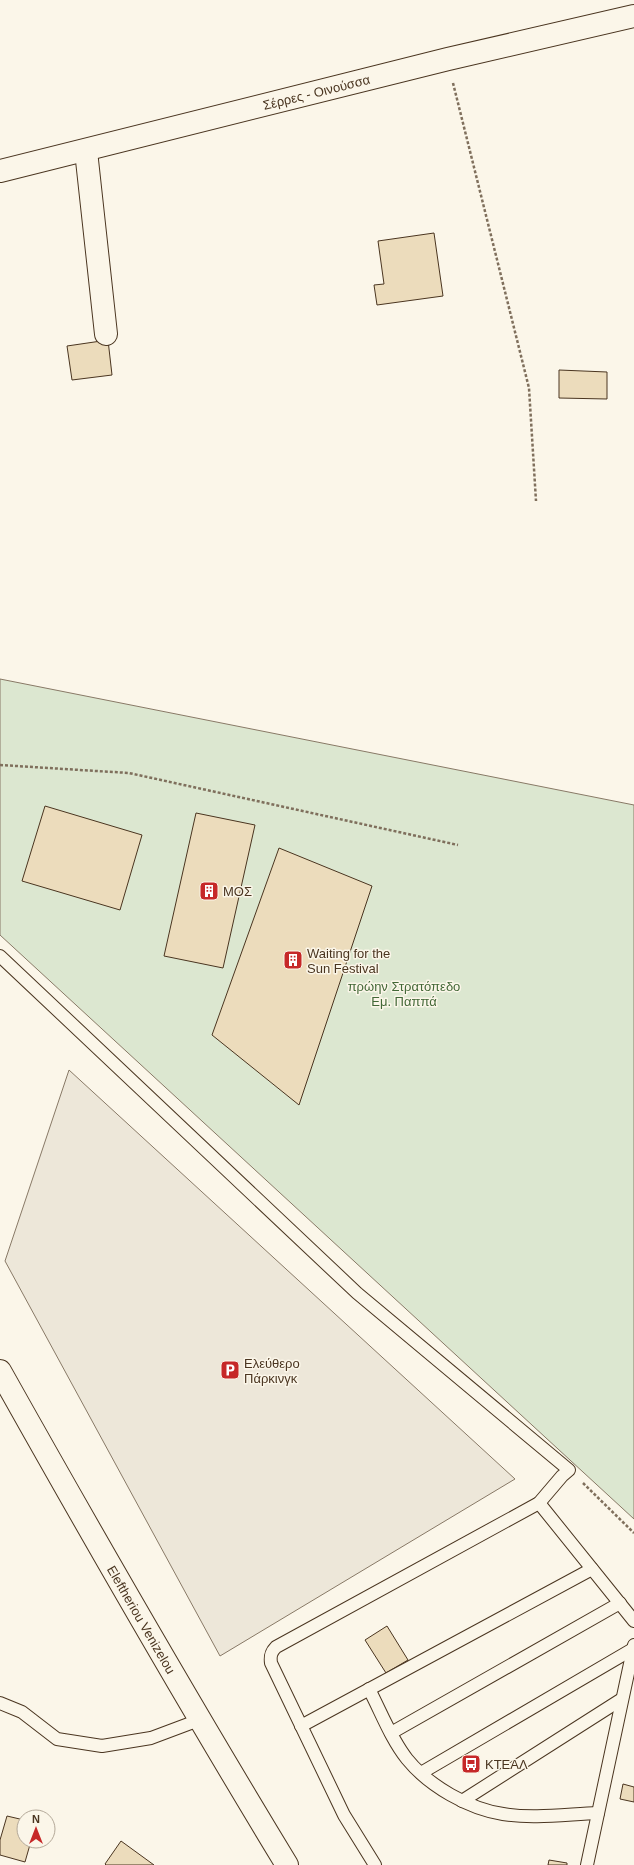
<svg xmlns="http://www.w3.org/2000/svg" width="634" height="1865" font-family="Arial,sans-serif">
<rect width="100%" height="100%" fill="#fbf6e9"/>
<!-- green -->
<polygon fill="#dce7d0" stroke="#887966" points="0,679 634,805 634,1519 0,935"/>
<!-- parking -->
<polygon fill="#ede7d9" stroke="#887966" points="69,1070 515,1479 220,1656 5,1261"/>
<!-- building -->
<g fill="#ecdcbc" stroke="#4a3520">
<polygon points="434,233 443,296 377,305 374,285 384,284 378,241"/>
<polygon points="108,340 112,375 72,380 67,346"/>
<polygon points="559,370 607,372 607,399 559,398"/>
<polygon points="45,806 142,835 120,910 22,881"/>
<polygon points="196,813 255,825 223,968 164,956"/>
<polygon points="279,848 372,886 299,1105 212,1035"/>
<polygon points="387,1626 408,1660 386,1673 365,1640"/>
<polygon points="623,1784 634,1787 634,1802 620,1799"/>
<polygon points="7,1816 24,1820 24,1841 31,1841 25,1862 0,1855 0,1840"/>
<polygon points="121,1841 154,1865 106,1865 105,1864"/>
<polygon points="549,1860 567,1863 567,1865 548,1865"/>
</g>
<g fill="none" stroke-linecap="round" stroke-linejoin="round">
<defs>
<g id="service">
<path d="M0,956L357,1293L569,1470L562,1476L539,1503L276,1647C271,1652 270,1656 271,1663L344,1815L375,1865"/>
<polyline points="539,1503 634,1621"/>
<path d="M369,1689C381,1712 391,1739 407,1759C429,1786 469,1809 503,1814C533,1819 568,1814 598,1813"/>
<polyline points="0,1703 22,1712 57,1739 102,1746 151,1738 199,1720"/>
<polyline points="301,1726 592,1569"/>
<polyline points="391,1733 620,1603"/>
<polyline points="421,1773 633,1649"/>
<polyline points="462,1801 622,1699"/>
<polyline points="587,1865 634,1645"/>
</g>
<polyline id="minor" points="86,151 106,334"/>
<g id="tertiary">
<path id="s1" d="M0,171L448,59L634,16"/>
</g>
<g id="secondary">
<path id="s2" d="M0,1371C93,1537 188,1702 287,1865"/>
</g>
</defs>
<!-- service casing -->
<use href="#service" stroke="#4a3520" stroke-width="14"/>
<!-- minor casing -->
<use href="#minor" stroke="#4a3520" stroke-width="24"/>
<!-- tertiary casing -->
<use href="#tertiary" stroke="#4a3520" stroke-width="24"/>
<!-- secondary casing -->
<use href="#secondary" stroke="#4a3520" stroke-width="24"/>
<!-- path -->
<g stroke="#7f6f5c" stroke-width="2.5" stroke-dasharray="3 2" stroke-linecap="butt">
<polyline points="453,83 529,388 536,501"/>
<polyline points="0,765 129,773 458,845"/>
<polyline points="583,1483 634,1533"/>
</g>
<!-- service -->
<use href="#service" stroke="#fbf6e9" stroke-width="12"/>
<!-- minor -->
<use href="#minor" stroke="#fbf6e9" stroke-width="22"/>
<!-- tertiary -->
<use href="#tertiary" stroke="#fbf6e9" stroke-width="22"/>
<!-- secondary -->
<use href="#secondary" stroke="#fbf6e9" stroke-width="22"/>
</g>
<!-- icons -->
<defs>
<symbol id="building-square" viewBox="-11 -11 22 22"><rect x="-9" y="-9" width="18" height="18" rx="4" fill="#c62828" stroke="#fbf6e9"/><path d="M-4-6H4V6H1V3H-1V6H-4ZM-2.5-4.3h1.7v1.8h-1.7ZM.8-4.3h1.7v1.8H.8ZM-2.5-1h1.7V.8h-1.7ZM.8-1h1.7V.8H.8Z" fill="#fff"/></symbol>
<symbol id="parking-square" viewBox="-11 -11 22 22"><rect x="-9" y="-9" width="18" height="18" rx="4" fill="#c62828" stroke="#fbf6e9"/><path d="M-3.5-5.5H1a3.5 3.5 0 0 1 0 7H-1V5.5H-3.5ZM-1-3.4V-.6H.8a1.4 1.4 0 0 0 0-2.8Z" fill="#fff"/></symbol>
<symbol id="bus-square" viewBox="-11 -11 22 22"><rect x="-9" y="-9" width="18" height="18" rx="4" fill="#c62828" stroke="#fbf6e9"/><path d="M-5-6H5V4H4V6H2V4H-2V6H-4V4H-5ZM-3.5-4V0h7V-4ZM-3.5 1.2v1.5H-2V1.2ZM2 1.2v1.5H3.5V1.2Z" fill="#fff"/></symbol>
</defs>
<g fill-rule="evenodd">
<use href="#building-square" x="198" y="880" width="22" height="22"/>
<use href="#building-square" x="282" y="949" width="22" height="22"/>
<use href="#parking-square" x="219" y="1359" width="22" height="22"/>
<use href="#bus-square" x="460" y="1753" width="22" height="22"/>
</g>
<g text-anchor="middle" stroke-width="3" stroke-linejoin="round" paint-order="stroke">
<!-- street labels -->
<g font-size="13" fill="#4a3520" stroke="#fbf6e9">
<text dy="5" stroke="none"><textPath href="#s1" startOffset="326">Σέρρες - Οινούσσα</textPath></text>
<text dy="5" stroke="none"><textPath href="#s2" startOffset="286">Eleftheriou Venizelou</textPath></text>
</g>
<!-- poi labels -->
<g font-size="13" fill="#4a3520" stroke="#fbf6e9" text-anchor="start">
<text x="223" y="896">ΜΟΣ</text>
<text x="307" y="958">Waiting for the<tspan x="307" dy="15">Sun Festival</tspan></text>
<text x="244" y="1368">Ελεύθερο<tspan x="244" dy="15">Πάρκινγκ</tspan></text>
<text x="485" y="1769">ΚΤΕΑΛ</text>
</g>
<!-- park labels -->
<g font-size="13" fill="#436837" stroke="#fbf6e9">
<text x="404" y="991">πρώην Στρατόπεδο<tspan x="404" dy="15">Εμ. Παππά</tspan></text>
</g>
</g>
<!-- north arrow -->
<g transform="translate(36 1829)"><circle r="19" fill="#fbf6e9" stroke="#b4a999"/>
<path d="M0-3L7 15L0 10L-7 15Z" fill="#c62828"/>
<text y="-6" font-size="11" font-weight="bold" text-anchor="middle" fill="#4a3520">N</text>
</g>
</svg>
